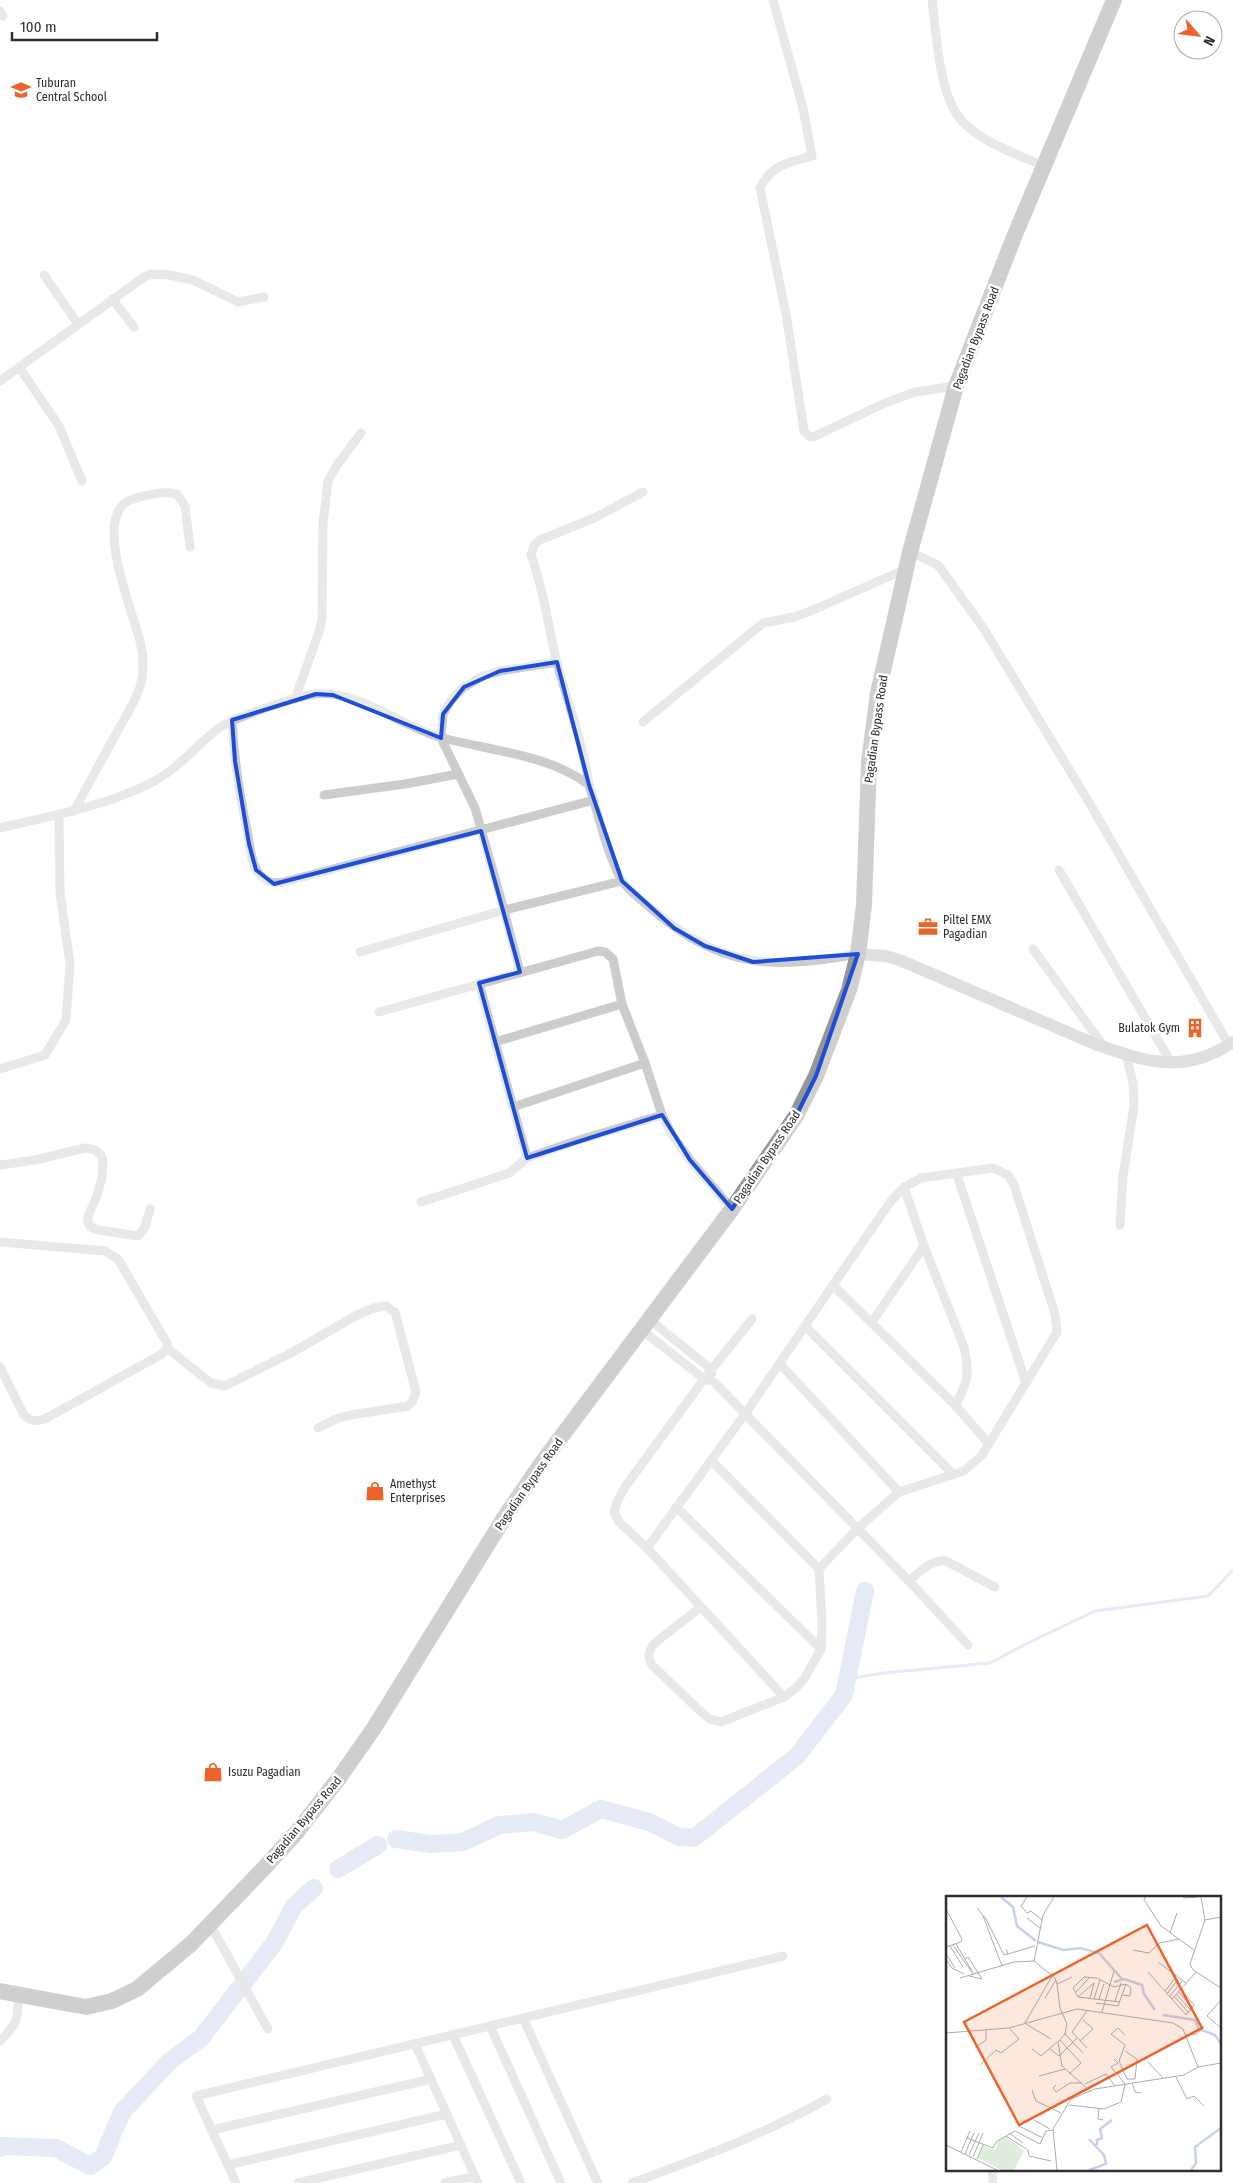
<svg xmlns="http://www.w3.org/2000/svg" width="1233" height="2183" font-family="'Fira Sans Condensed',sans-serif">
<rect width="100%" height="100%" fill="#fff"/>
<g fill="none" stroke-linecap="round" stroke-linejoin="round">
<!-- stream -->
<polyline stroke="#c7d0ed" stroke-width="3" points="847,1679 883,1673 990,1663 1028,1643 1095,1611 1208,1596 1233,1570"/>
<!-- river -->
<g stroke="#c7d0ed" stroke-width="18">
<polyline points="396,1839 431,1844 463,1842 499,1825 534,1822 562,1830 601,1809 649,1822 679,1837 694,1838 797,1756 844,1695 865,1591"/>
<polyline points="338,1869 378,1845"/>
<polyline points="0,2148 3,2146 56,2148 90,2166 103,2157 122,2112 170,2061 201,2038 275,1942 294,1906 314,1888"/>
</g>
<!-- street -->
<g stroke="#ccc" stroke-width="9">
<path d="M773,0L803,108L812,156C788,163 772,164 760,188L786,314L804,431L810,437H813L885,403L915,392L956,386"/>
<path d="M932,0C936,32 939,90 958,116C975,140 1017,154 1043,166"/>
<polyline points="0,11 3,16"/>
<polyline points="44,275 78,324"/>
<polyline points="112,299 134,327"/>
<polyline points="19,367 59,426 82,481"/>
<polyline points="0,381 144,277 151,274 170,275 193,280 238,302 264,297"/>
<polyline points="910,552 938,565 984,629 1090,804 1229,1045"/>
<polyline points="295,699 319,632 322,619 323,524 328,481 337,465 361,433"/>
<path d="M232,720C234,759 240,797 248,835C250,846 251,863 258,872C265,882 273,884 284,882L594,800"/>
<polyline points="643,722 763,623 794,617 813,610 906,569"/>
<path d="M589,785C583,743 568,703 557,663C548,626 544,590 531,555L534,545L540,540L596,517L643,492"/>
<polyline points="324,795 405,784 458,774"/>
<path d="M74,811C88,785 102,759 116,734C125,717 138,698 142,679C144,666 143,653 140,641C133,613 96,525 125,503C130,499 138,498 143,496C155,494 165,491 177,494L185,506L190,547"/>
<path d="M0,828C50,816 102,807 149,784C176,771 193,749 216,730C232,718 294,697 315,694C320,693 325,694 330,694C370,698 404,728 443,738C491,751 548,754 589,785C599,816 606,851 621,879C628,891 644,902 654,911C722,969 774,969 858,954"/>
<polyline points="1059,870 1172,1064"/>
<polyline points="1033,949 1105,1048"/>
<polyline points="360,952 504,910 622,881"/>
<polyline points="520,972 504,910 475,808 441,738 443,714 452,699 464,687 483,676 500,671 557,662"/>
<polyline points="479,983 527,1158 576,1141 662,1115"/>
<polyline points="379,1012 584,955 598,951 605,952 613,959 622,1004 645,1063 662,1115 671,1133 690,1160 732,1209"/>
<polyline points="495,1042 622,1004"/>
<polyline points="0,1069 45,1055 66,1020 70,964 60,893 59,814"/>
<polyline points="513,1107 645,1063"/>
<polyline points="0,1165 35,1160 85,1148 95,1150 101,1155 103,1161 102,1177 97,1196 88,1216 88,1223 91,1227 98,1230 138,1236 145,1227 150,1209"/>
<polyline points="957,1175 1026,1383"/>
<path d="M904,1187L924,1246L964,1347C970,1373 968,1383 955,1405"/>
<polyline points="421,1202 509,1173 527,1158"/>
<polyline points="1120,1225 1123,1176 1134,1106 1133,1083 1126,1054"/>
<path d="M0,1242L105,1251L118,1259L167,1343V1348L162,1354L45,1419C35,1422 31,1421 24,1415L0,1367"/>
<polyline points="833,1285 955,1405 989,1444"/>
<polyline points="752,1319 704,1379 625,1487 617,1502 614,1512 619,1522 647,1548 784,1697"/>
<polyline points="650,1320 711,1369 712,1373"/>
<polyline points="872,1322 924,1246"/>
<polyline points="805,1326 953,1474"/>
<polyline points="642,1330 704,1379 714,1382 909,1581 968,1645"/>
<polyline points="167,1348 211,1383 225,1386 293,1352 357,1315 374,1308 386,1306 395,1312 416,1392 412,1402 408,1406 351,1415 336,1419 318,1428"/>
<polyline points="780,1364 899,1492"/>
<polyline points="711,1460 819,1569"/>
<polyline points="676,1507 821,1649"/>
<path d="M647,1548L745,1414L833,1285L891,1201L904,1187L921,1178L993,1168L1008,1175L1014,1185L1055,1314L1057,1332L982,1455L964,1471L899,1492L857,1529L819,1569L822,1624L821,1649L804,1679L795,1689L784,1697L721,1722L710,1719L700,1711L652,1665C647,1655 648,1651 656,1642L701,1607"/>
<path d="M909,1581C920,1572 931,1559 946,1561L995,1587"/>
<polyline points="210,1924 268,2029"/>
<polyline points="523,2018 598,2183"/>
<polyline points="490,2026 561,2183"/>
<polyline points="453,2035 521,2183"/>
<path d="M0,2041C17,2024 19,2019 18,1995"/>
<polyline points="415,2044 478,2183"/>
<polyline points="212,2130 431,2079"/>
<polyline points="228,2165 447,2114"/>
<polyline points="992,2169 993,2183"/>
<polyline points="236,2183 196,2096 783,1956"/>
<polyline points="298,2183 461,2145"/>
<polyline points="445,2183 475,2176"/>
<path d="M632,2183C699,2158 765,2134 827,2099"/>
</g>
<!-- secondary -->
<path stroke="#b9b9b9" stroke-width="12" d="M858,954L886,956L902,961L1095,1044C1146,1062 1185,1075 1233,1042"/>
<!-- highway -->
<polyline stroke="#969696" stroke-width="16" points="0,1991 86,2007 112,2001 137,1989 191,1944 266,1866 296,1833 339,1778 374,1728 504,1518 543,1461 732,1209 796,1116 816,1076 849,990 858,954 864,905 869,762 878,693 910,552 956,386 1014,237 1114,0"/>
</g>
<!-- marked area -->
<path d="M0 0H1233V2183H0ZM557,662L589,785L622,881L674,928L705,946L753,962L858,954L816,1076L796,1116L732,1209L690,1160L662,1115L527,1158L479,983L520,972L481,831L274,884L256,870L249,844L235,761L232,720L316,694L333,695L441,738L443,714L464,687L500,671Z" fill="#fff" fill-opacity=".55" fill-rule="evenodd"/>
<path fill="none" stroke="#1d4ed8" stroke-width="4" stroke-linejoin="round" d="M557,662L589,785L622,881L674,928L705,946L753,962L858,954L816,1076L796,1116L732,1209L690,1160L662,1115L527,1158L479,983L520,972L481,831L274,884L256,870L249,844L235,761L232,720L316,694L333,695L441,738L443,714L464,687L500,671Z"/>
<!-- icons -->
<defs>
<symbol id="school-bare" viewBox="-9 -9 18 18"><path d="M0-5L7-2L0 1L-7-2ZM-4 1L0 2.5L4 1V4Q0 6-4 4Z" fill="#ec642b" stroke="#fff" stroke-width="2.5" paint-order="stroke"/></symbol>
<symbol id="office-bare" viewBox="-9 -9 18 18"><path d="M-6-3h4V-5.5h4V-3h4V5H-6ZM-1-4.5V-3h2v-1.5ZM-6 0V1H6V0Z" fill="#ec642b" stroke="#fff" stroke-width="2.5" paint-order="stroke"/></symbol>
<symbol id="building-bare" viewBox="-9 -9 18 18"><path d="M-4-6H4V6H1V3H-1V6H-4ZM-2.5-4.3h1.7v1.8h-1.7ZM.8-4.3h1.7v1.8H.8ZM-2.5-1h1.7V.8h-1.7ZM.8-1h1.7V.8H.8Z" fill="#ec642b" stroke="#fff" stroke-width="2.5" paint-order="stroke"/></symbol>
<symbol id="shop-bare" viewBox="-9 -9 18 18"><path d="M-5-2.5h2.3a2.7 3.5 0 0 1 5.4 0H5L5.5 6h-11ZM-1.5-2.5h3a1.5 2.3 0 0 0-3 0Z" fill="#ec642b" stroke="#fff" stroke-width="2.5" paint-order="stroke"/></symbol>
</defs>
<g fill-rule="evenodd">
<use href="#school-bare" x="7" y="76" width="28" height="28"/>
<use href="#office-bare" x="914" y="913" width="28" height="28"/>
<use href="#building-bare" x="1181" y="1014" width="28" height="28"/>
<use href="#shop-bare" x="361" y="1477" width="28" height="28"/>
<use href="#shop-bare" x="199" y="1758" width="28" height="28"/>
</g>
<g text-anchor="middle" stroke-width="5" stroke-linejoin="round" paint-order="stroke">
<!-- poi labels -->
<g font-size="12" fill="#2f2f2f" stroke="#fff" text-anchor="start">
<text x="36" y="87">Tuburan<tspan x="36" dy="14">Central School</tspan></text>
<text x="943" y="924">Piltel EMX<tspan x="943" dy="14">Pagadian</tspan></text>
<text x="1180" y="1032" text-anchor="end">Bulatok Gym</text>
<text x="390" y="1488">Amethyst<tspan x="390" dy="14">Enterprises</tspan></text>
<text x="228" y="1776">Isuzu Pagadian</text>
</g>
<!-- street labels -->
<g font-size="12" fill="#2f2f2f" stroke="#fff">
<text transform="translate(976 338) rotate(-69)" y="4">Pagadian Bypass Road</text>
<text transform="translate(876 729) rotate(-82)" y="4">Pagadian Bypass Road</text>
<text transform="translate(767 1157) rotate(-56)" y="4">Pagadian Bypass Road</text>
<text transform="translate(529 1484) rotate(-55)" y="4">Pagadian Bypass Road</text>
<text transform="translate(304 1820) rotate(-50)" y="4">Pagadian Bypass Road</text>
</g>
</g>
<!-- overview -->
<g transform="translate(946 1896)">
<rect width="275" height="275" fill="#fff"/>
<path d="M59,240L78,255L68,274H55L32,262L37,250L49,254L52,245Z" fill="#dfeddc"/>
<path fill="none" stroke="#c7d0ed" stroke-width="2.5" d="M55,1L67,11L71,30L90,45M92,46L117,54L134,52L153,57L176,83M168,86L178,83L196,89L198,98L209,114M217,119L249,124L253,133L269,139L275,148M143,243L158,259L160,268L143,274M151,249V244L156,242L154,233L166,224M245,274L250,267L249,251L275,232"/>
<path fill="none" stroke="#acacac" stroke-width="1" d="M81,1L75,10L81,17L85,15L96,24M108,1L97,19L88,65L109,82L111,88L114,112L121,128L119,138L112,146L116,170L144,195M199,1L198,4L215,30L248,54M255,1L259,24L244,68L247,74L275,92M237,2L252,1M31,12L40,23L58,59L62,58M0,13L16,43L15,46L0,51M37,20L56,70M81,22L95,33M259,24L275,21M224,37L231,17M10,48L26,75M7,49L27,78M4,50L17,71M60,53L62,58L89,50M187,54L203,57L213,47L233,43M0,58L9,72M19,63L22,61L36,83L23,80M0,64L6,72L18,78M212,66L240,87M202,76L240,119L248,109L234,92M14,82L68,66L88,65M111,88L126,81M219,95L230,81M232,95L246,111M129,97L143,82M221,98L232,83M230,98L244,113M228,100L242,116M132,101L148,87M223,101L236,85M99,102L110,84M144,102L148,87M148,103L154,84M153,103L158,88M226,103L250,76M275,104L261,120L275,132M169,105L175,87M174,106L132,101L127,92L138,81L151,82L168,91L180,88L185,92L184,100L176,99M150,107L172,110L180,88M156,116L168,75M79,127L106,80M80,128L105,143M0,137L63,132L131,113L227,127L237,133L252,171L275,167M119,138L137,157M179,139L172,132L165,138L179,149L173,165L181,183H189L191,163L179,155M239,139L251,138L258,130M114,144L135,167L123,178M134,145L147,133L137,124M29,152L40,144V134M141,152L126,136L141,115M86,153L95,160L111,146M104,153L113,160L131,142M202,166L217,182M34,169L50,154L55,157L73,143L64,133M93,180L119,173M230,181L241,203L248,200L258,210M186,187L189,196L195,197M139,188L160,178L169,190M110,189L107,192L110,196L124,187H136M86,194L90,205L115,217M123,209L158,213L175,206L179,188L165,171L172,167L168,163M153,212L152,223L157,224M88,224L104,233M73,230L97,242M63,237L77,247M60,240L82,254L83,260L105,265M21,242L47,252L51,245L69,235L94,248L100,235L107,234M0,249L51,274M15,256L24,235M19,258L28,237M23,259L33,237M27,261L37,237M31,263L37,249M111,274L107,233L125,203L149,193L238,179L252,171"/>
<path fill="#ec642b" fill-opacity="0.15" stroke="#ec642b" stroke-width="2.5" d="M201,29L256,132L73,229L18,126Z"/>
<rect width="275" height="275" fill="none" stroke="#2f2f2f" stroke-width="2.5"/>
</g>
<!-- north arrow -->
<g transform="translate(1198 35) rotate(118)"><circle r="24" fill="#ffffff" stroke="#acacac"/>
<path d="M0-4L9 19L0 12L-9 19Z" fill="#ec642b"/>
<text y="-8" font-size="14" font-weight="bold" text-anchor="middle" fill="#2f2f2f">N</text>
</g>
<!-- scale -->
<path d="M12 32v8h145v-8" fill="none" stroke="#2f2f2f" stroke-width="2.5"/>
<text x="20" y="32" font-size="15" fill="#2f2f2f" stroke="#ffffff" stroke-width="4" paint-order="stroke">100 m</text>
</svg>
